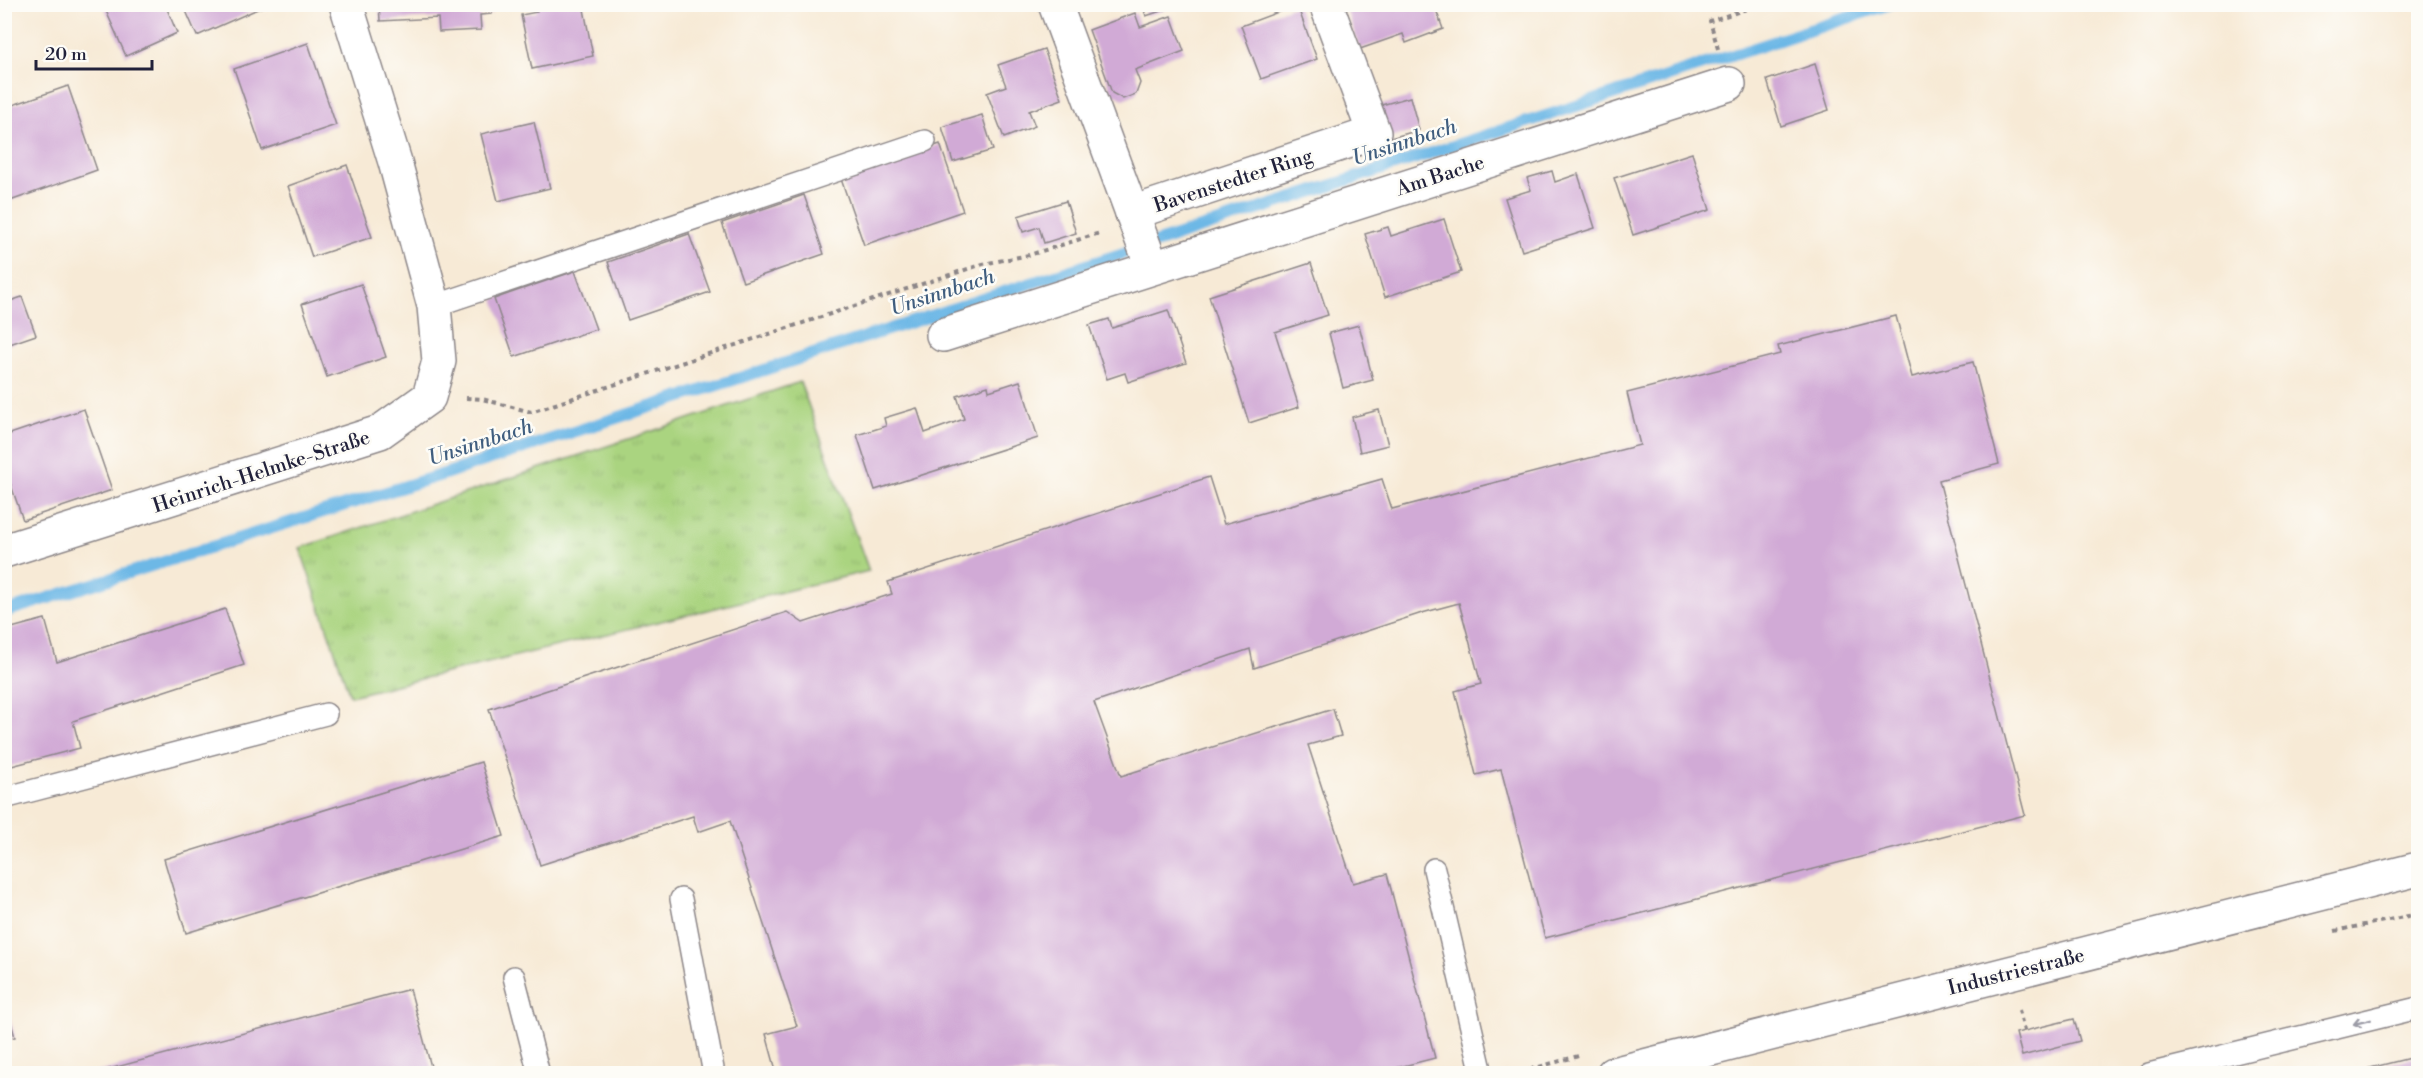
<svg xmlns="http://www.w3.org/2000/svg" width="2423" height="1078" font-family="'Libre Bodoni',serif">
<defs>
<pattern id="grass-tufts" width="24" height="20" patternUnits="userSpaceOnUse" patternTransform="scale(1.5)"><rect width="24" height="20" fill="#aad480"/><path d="M3 7l-1-3M5 7V3M7 7l1-3M15 17l-1-3M17 17v-4M19 17l1-3" fill="none" stroke="#92b670"/></pattern>
</defs>
<rect width="100%" height="100%" fill="#fdfcf7"/>
<filter id="ink" filterUnits="userSpaceOnUse"><feTurbulence type="fractalNoise" baseFrequency=".0167" numOctaves="2"/><feDisplacementMap in="SourceGraphic" scale="12" xChannelSelector="R" yChannelSelector="G"/><feConvolveMatrix kernelMatrix="1 2 1 2 8 2 1 2 1" color-interpolation-filters="sRGB"/></filter>
<filter id="wash" filterUnits="userSpaceOnUse"><feTurbulence type="fractalNoise" baseFrequency=".008" numOctaves="4" result="noise"/><feDisplacementMap in="SourceGraphic" scale="24" xChannelSelector="R" yChannelSelector="G"/><feGaussianBlur stdDeviation="1.35" result="paint"/><feColorMatrix in="noise" values="0 0 0 0 0 0 0 0 0 0 0 0 0 0 0 0 0 1.4 0 .05"/><feComposite in="paint" operator="in"/></filter>
<g filter="url(#wash)">
<rect width="100%" height="100%" fill="#f7ead6"/>
<!-- grass -->
<polygon fill="url(#grass-tufts)" stroke="#667b5e" stroke-width="1.5" points="800,382 869,571 350,696 300,548"/>
<g fill="none" stroke-linecap="round" stroke-linejoin="round">
<!-- stream -->
<polyline stroke="#6db8e6" stroke-width="12" points="4,612 441,475 1890,4"/>
</g>
<g id="blocks">
<!-- building -->
<g fill="#d1aad6">
<polygon points="103,4 165,4 177,33 126,56"/>
<polygon points="183,4 269,4 197,36"/>
<polygon points="379,4 492,4 492,14 480,15 481,30 439,32 438,18 380,21"/>
<polygon points="535,4 583,4 593,56 532,69 521,15 537,12"/>
<polygon points="1142,4 1179,4 1179,5 1146,16"/>
<polygon points="1344,4 1434,4 1443,29 1406,43 1403,34 1360,49"/>
<polygon points="1297,5 1317,59 1261,79 1241,26"/>
<polygon points="1135,13 1140,27 1171,16 1184,51 1135,70 1140,83 1136,94 1123,99 1112,93 1089,30"/>
<polygon points="308,43 336,125 262,150 234,69"/>
<polygon points="1044,49 1062,99 1029,111 1035,126 1004,138 987,93 1006,86 998,65"/>
<polygon points="1815,64 1829,110 1781,126 1767,80"/>
<polygon points="68,86 97,170 10,201 4,185 4,108"/>
<polygon points="1410,97 1419,130 1387,139 1378,106"/>
<polygon points="982,115 993,150 953,162 942,127"/>
<polygon points="534,122 550,188 498,201 481,134"/>
<polygon points="940,144 963,211 864,245 841,179"/>
<polygon points="1692,153 1710,210 1633,235 1614,178"/>
<polygon points="347,165 372,237 312,257 288,186"/>
<polygon points="1552,171 1555,182 1578,174 1595,228 1522,251 1505,198 1531,190 1527,178"/>
<polygon points="804,195 824,254 743,282 722,223"/>
<polygon points="1066,201 1076,233 1044,243 1039,227 1023,232 1018,216"/>
<polygon points="1444,219 1461,272 1385,297 1365,234 1388,227 1391,236"/>
<polygon points="689,234 710,292 628,320 608,262"/>
<polygon points="1311,263 1328,315 1275,332 1299,407 1249,423 1209,296"/>
<polygon points="575,271 596,329 514,357 494,299"/>
<polygon points="361,284 386,357 327,377 302,304"/>
<polygon points="22,297 36,335 4,346 4,303"/>
<polygon points="1168,310 1186,363 1128,382 1125,373 1107,379 1089,325 1109,319 1112,328"/>
<polygon points="1896,316 1912,377 1973,362 1999,464 1939,480 2025,815 1545,938 1501,769 1476,775 1455,691 1481,684 1459,603 1422,613 1254,668 1250,649 1094,702 1121,776 1333,709 1341,736 1308,745 1353,883 1387,874 1435,1058 1372,1074 777,1074 766,1034 797,1026 730,821 698,832 693,816 540,865 489,709 787,612 803,623 892,594 888,582 1209,477 1224,524 1382,479 1392,509 1640,445 1627,393 1780,354 1778,346"/>
<polygon points="1359,325 1373,380 1343,388 1329,333"/>
<polygon points="1020,381 1038,438 875,490 857,435 886,426 884,418 917,408 925,433 964,419 957,396 988,386 989,391"/>
<polygon points="84,409 112,490 23,520 4,465 4,436"/>
<polygon points="1379,410 1388,445 1360,452 1352,417"/>
<polygon points="225,609 244,665 73,721 80,748 4,768 4,630 45,619 57,662"/>
<polygon points="481,762 504,836 186,933 164,859"/>
<polygon points="410,989 433,1074 94,1074 94,1073"/>
<polygon points="4,998 15,1037 4,1039"/>
<polygon points="2074,1019 2080,1041 2022,1056 2016,1033"/>
<polygon points="2418,1056 2418,1074 2350,1074 2350,1073"/>
</g>
</g>
</g>
<g filter="url(#ink)">
<use href="#blocks" fill-opacity="0" stroke="#8c8688" stroke-width="1.5"/>
<g fill="none" stroke-linecap="round" stroke-linejoin="round">
<defs>
<g id="service">
<polyline points="434,306 925,141"/>
<polyline points="4,798 326,714"/>
<polyline points="1434,869 1482,1074"/>
<polyline points="681,899 714,1074"/>
<polyline points="514,977 539,1074"/>
<polyline points="2149,1074 2418,1008"/>
</g>
<g id="minor">
<polyline points="1055,4 1152,267"/>
<polyline points="1132,213 1374,133 1326,4"/>
<polyline points="943,335 1729,84"/>
<polyline points="4,551 380,432 429,397 439,361 434,306 395,162 346,4"/>
</g>
<polyline id="tertiary" points="1613,1074 2418,869"/>
</defs>
<!-- service casing -->
<use href="#service" stroke="#8c8688" stroke-width="24"/>
<!-- minor casing -->
<use href="#minor" stroke="#8c8688" stroke-width="36"/>
<!-- tertiary casing -->
<use href="#tertiary" stroke="#8c8688" stroke-width="36"/>
<!-- path -->
<g stroke="#8c8688" stroke-width="4" stroke-dasharray="4.5 4.5" stroke-linecap="butt">
<polyline points="1718,49 1710,21 1762,4"/>
<polyline points="466,398 482,399 531,412 983,264 1029,255 1100,233"/>
<polyline points="2335,931 2418,914"/>
<polyline points="2019,1010 2024,1031"/>
<polyline points="1513,1074 1582,1055"/>
</g>
<!-- service -->
<use href="#service" stroke="#fff" stroke-width="21"/>
<!-- minor -->
<use href="#minor" stroke="#fff" stroke-width="33"/>
<!-- tertiary -->
<use href="#tertiary" stroke="#fff" stroke-width="33"/>
</g>
<!-- one-way arrows -->
<defs><path id="oneway-shaft" d="M-6 0H5M1.5-3L5.5 0L1.5 3" fill="none" stroke-width="1.6" stroke-linecap="round" stroke-linejoin="round" transform="scale(1.5)"/></defs>
<use stroke="#9c9ca7" href="#oneway-shaft" transform="translate(2362 1022) rotate(166)"/>
</g>
<g text-anchor="middle" stroke-width="5" stroke-linejoin="round" paint-order="stroke">
<!-- street labels -->
<g font-size="20" fill="#22223b" stroke="#fdfcf7">
<text transform="translate(1440 175) rotate(-18)" y="7">Am Bache</text>
<text transform="translate(1233 180) rotate(-18)" y="7">Bavenstedter Ring</text>
<text transform="translate(261 471) rotate(-18)" y="7">Heinrich-Helmke-Straße</text>
<text transform="translate(2016 971) rotate(-14)" y="7">Industriestraße</text>
</g>
<!-- water labels -->
<g font-size="21" font-style="italic" fill="#405e7f" stroke="#fdfcf7">
<text transform="translate(1404 142) rotate(-18)" y="7">Unsinnbach</text>
<text transform="translate(942 292) rotate(-18)" y="7">Unsinnbach</text>
<text transform="translate(480 442) rotate(-18)" y="7">Unsinnbach</text>
</g>
</g>
<!-- margin -->
<rect width="2423" height="1078" fill="none" stroke="#fdfcf7" stroke-width="24"/>
<!-- scale -->
<path d="M36 60v9h116v-9" fill="none" stroke="#22223b" stroke-width="3"/>
<text x="45" y="60" font-size="18" fill="#22223b" stroke="#fdfcf7" stroke-width="4.5" paint-order="stroke">20 m</text>
</svg>
